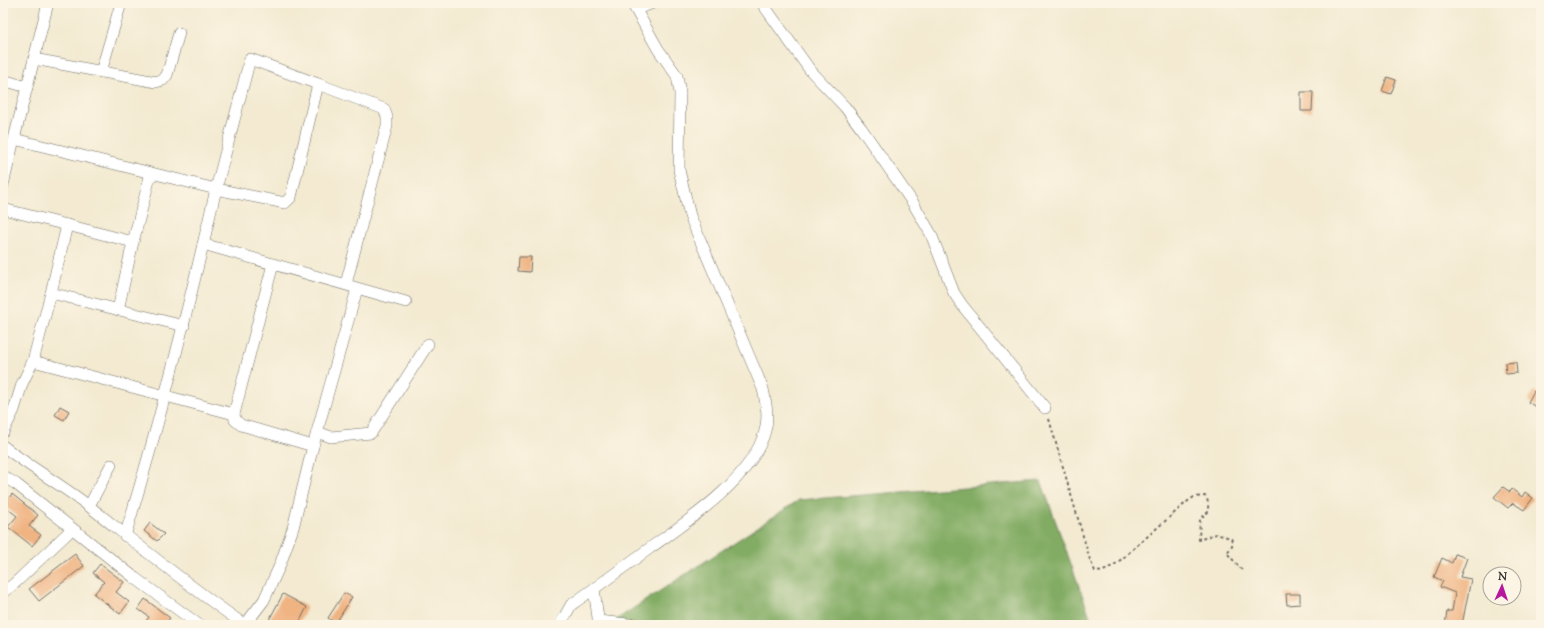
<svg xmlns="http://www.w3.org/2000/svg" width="1544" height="628" font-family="'Sorts Mill Goudy',serif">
<rect width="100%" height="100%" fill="#fcf5e5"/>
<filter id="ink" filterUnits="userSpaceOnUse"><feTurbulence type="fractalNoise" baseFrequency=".025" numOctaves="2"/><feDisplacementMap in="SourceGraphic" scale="8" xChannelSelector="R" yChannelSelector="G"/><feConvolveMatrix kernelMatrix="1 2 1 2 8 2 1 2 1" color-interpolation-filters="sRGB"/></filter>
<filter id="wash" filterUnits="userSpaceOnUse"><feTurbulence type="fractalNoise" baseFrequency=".012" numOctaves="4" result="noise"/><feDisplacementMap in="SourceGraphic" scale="16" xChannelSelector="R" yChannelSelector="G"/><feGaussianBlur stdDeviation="0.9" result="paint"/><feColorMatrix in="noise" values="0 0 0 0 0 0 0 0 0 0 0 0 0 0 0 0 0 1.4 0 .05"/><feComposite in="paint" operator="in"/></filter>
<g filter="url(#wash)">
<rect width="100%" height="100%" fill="#f3ead1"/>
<!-- forest -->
<polygon fill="#82ac63" stroke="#566c47" points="1041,481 1093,625 608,625 799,500"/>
<g id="blocks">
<!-- building -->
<g fill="#f0b483">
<polygon points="1387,77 1396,80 1391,94 1382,91"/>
<polygon points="1301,92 1313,92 1312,111 1301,111"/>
<polygon points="519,257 531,257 530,272 518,271"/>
<polygon points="1516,362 1517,373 1506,374 1505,363"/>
<polygon points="1534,391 1541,395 1536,407 1528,402"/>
<polygon points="60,406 69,411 64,420 55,415"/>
<polygon points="1503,487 1510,492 1512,489 1522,497 1525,492 1533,498 1524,510 1513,503 1508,508 1494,497"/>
<polygon points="12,494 38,515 29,526 41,535 32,546 8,527 17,516 3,505"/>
<polygon points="150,523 164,534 157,541 144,531"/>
<polygon points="75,554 84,566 39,601 29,589"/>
<polygon points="1455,554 1467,558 1460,577 1471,579 1462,625 1445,625 1447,611 1452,611 1455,593 1440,587 1443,581 1434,577 1442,558 1452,563"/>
<polygon points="100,564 124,582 116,592 129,602 120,614 94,594 104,582 93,573"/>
<polygon points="344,593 352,597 336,623 328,618"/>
<polygon points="283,594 307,607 298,625 279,625 269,620"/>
<polygon points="1286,594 1300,594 1300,604 1287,605"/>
<polygon points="145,599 170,618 164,625 143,625 149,617 138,609"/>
</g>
</g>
</g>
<g filter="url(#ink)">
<use href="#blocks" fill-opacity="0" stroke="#716e65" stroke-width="1"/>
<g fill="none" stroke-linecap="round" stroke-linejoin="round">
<defs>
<g id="minor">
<polyline points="762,3 810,70 845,107 861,128 913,203 931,234 954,293 962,305 1045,408"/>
<polyline points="636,9 653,3"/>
<polyline points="34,59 156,82 163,80 167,75 179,33"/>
<polygon points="250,59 318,84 291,197 285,203 216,189"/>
<polyline points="101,72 121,3"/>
<polyline points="3,80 27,87 14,139"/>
<polyline points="318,84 384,109 387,117 387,126 346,284"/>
<polyline points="27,87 48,3"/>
<path d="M3,185L14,139L216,189C189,306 160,422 125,536"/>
<polyline points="3,209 67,225 51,293 184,326"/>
<polyline points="67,225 133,242 118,310"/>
<polyline points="133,242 151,173"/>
<polyline points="203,244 406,302"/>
<polyline points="273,264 234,414 235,420 241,425 313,446"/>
<polyline points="33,361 234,414"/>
<polyline points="3,432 14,410 22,384 33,361 51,293"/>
<polyline points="317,432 331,437 371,433 428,344"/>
<path d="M3,446C31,468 62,485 90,507C141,547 191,588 245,625"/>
<polyline points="3,476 16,484 135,578 199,625"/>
<polyline points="89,506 111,465"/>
<polyline points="594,589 599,625"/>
<polyline points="3,592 14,584 72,529"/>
<polyline points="598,621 638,625"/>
<polyline points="245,625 264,600 280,565 293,528 313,446 357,289"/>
<path d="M560,625L571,605C598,586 624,567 650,548C688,521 752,479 765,431C769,417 766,403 763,389L690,216L679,170L680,93L677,76L658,49L632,3"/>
</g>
</defs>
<!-- minor casing -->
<use href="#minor" stroke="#716e65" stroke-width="12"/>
<!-- path -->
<path stroke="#716e65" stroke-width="2" stroke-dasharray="3 3" stroke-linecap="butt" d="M1049,419L1090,560L1095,571L1102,572L1117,563L1188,501L1194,497L1205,496C1209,500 1208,507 1208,512L1200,519L1199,540L1215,534L1231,538C1234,546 1231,547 1227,553L1242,570"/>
<!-- minor -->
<use href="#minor" stroke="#fff" stroke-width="11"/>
</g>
</g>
<!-- margin -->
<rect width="1544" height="628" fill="none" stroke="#fcf5e5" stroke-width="16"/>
<!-- north arrow -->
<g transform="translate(1502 586) rotate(3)"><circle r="19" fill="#fcf5e5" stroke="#a8a49b"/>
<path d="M0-3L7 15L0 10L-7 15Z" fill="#b5179e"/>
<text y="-6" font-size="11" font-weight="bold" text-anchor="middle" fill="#2b2b2b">N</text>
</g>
</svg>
